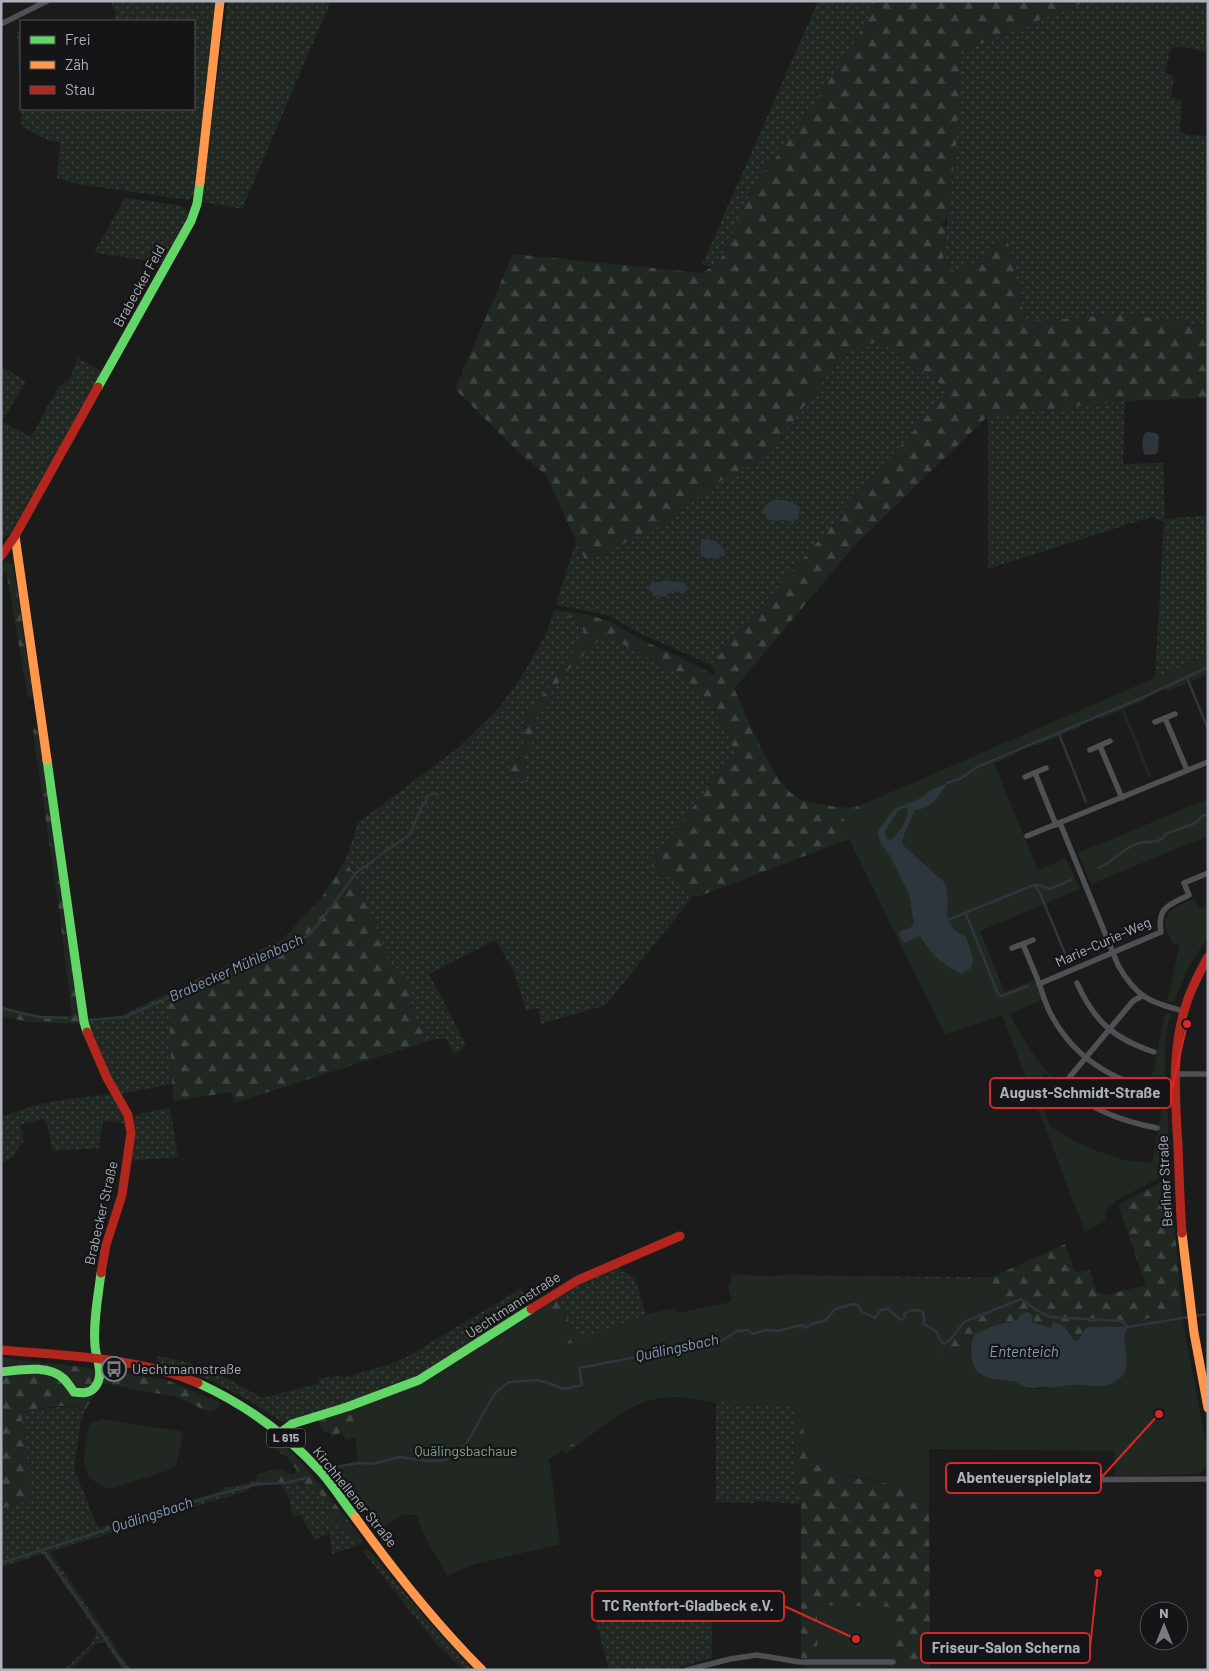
<svg xmlns="http://www.w3.org/2000/svg" width="1209" height="1671" font-family="Barlow,sans-serif">
<defs>
<pattern id="grass-dots" width="8" height="8" patternUnits="userSpaceOnUse" patternTransform="scale(1.25)"><rect width="8" height="8" fill="#212822"/><path d="M2 2h.1M6 6h.1" fill="none" stroke="#3f4540" stroke-width="1.8" stroke-linecap="round"/></pattern>
<pattern id="forest-firs" width="22" height="20" patternUnits="userSpaceOnUse" patternTransform="scale(1.25)"><rect width="22" height="20" fill="#212822"/><path d="M5 1l3.5 6h-7zM16 11l3.5 6h-7z" fill="#3f4540"/></pattern>
</defs>
<rect width="100%" height="100%" fill="#1b1b1b"/>
<!-- grass -->
<g fill="url(#grass-dots)" fill-rule="evenodd">
<polygon points="110,1 217,1 194,196 188,200 78,184 57,178 60,142 50,141 22,127 17,32 21,29 21,109 194,109 194,21 114,21 115,11"/>
<polygon points="228,1 331,1 242,209 202,202 201,198"/>
<path d="M818,1H877C854,51 816,102 784,147C775,159 763,170 755,183C744,203 728,255 712,267L702,265Z"/>
<path d="M1087,1H1208V53C1196,50 1182,44 1171,49L1165,72L1174,76L1171,97L1182,100L1180,132L1189,135L1208,136V326L1122,314L1053,320L1025,321L1007,238L957,275L943,258L957,137L960,52Z"/>
<polygon points="125,198 178,205 186,209 188,216 163,263 94,253"/>
<path d="M879,341L949,390L711,665L635,631L614,618L599,613L556,605L576,541L586,562L664,524L713,485L753,464L792,423L815,391L833,369L853,349ZM665,580L685,583C679,587 669,593 666,598L653,596L651,592L657,582L663,583Z"/>
<path d="M77,358L102,371L10,534L1,539V366L26,381L2,422L31,437L59,386C73,381 72,371 77,358Z"/>
<polygon points="1125,401 1123,464 1163,463 1165,519 1208,515 1208,655 1155,678 1164,522 1151,517 988,569 988,416"/>
<path d="M557,615C576,614 587,623 581,642L525,719L522,753L506,772L516,777H525L526,759L538,711L567,671L593,645L603,638L615,640L683,676L698,691L727,730L735,753L649,864L694,895L606,1005L541,1024L538,1008L526,1010L513,970L496,940L429,974L466,1045L455,1055L446,1039H436L428,1041L414,1017L411,1007L409,987L406,980L390,964L378,931L346,859L358,823L458,748L499,708L525,671L547,632L551,618Z"/>
<polygon points="168,993 172,1084 119,1094 97,1052 85,1019 118,1017"/>
<polygon points="112,1094 128,1124 103,1120 99,1148 53,1151 47,1124 45,1120 42,1119 20,1125 24,1141 18,1147 14,1157 1,1163 1,1117 36,1105 61,1100"/>
<polygon points="170,1108 178,1157 130,1161 134,1117 142,1113"/>
<polygon points="619,1263 621,1270 635,1278 646,1315 651,1314 653,1321 733,1309 728,1285 778,1285 779,1275 961,1277 969,1280 580,1339 576,1336 557,1297 569,1288"/>
<polygon points="522,1288 525,1305 523,1311 418,1378 296,1420 286,1422 279,1420 248,1400 210,1380 186,1370 156,1362 158,1356 187,1362 210,1371 230,1380 262,1398 320,1383 318,1379 341,1375 342,1378 391,1364 408,1356"/>
<polygon points="718,1394 782,1399 795,1412 796,1494 801,1495 801,1504 755,1501 754,1503 716,1502 716,1410"/>
<path d="M59,1407L77,1408L85,1410L81,1421L74,1469L98,1528L221,1491V1489L256,1481L257,1486L249,1488V1490L50,1552L131,1670H123L104,1642C86,1644 81,1670 63,1670C73,1661 98,1643 96,1630L43,1554L1,1567V1508L32,1500L21,1413L40,1409Z"/>
<path d="M295,1483C310,1485 327,1496 332,1511C333,1516 333,1522 334,1527L347,1532L359,1545L332,1554L330,1534L314,1539L301,1515L294,1517L288,1495L280,1484Z"/>
<polygon points="366,1550 370,1551 428,1621 473,1670 464,1670 438,1646 365,1554 363,1551"/>
<polygon points="712,1607 712,1658 670,1670 609,1670 593,1611"/>
</g>
<!-- forest -->
<g fill="url(#forest-firs)">
<path d="M877,1H1087L960,52L957,137L948,214L942,224L946,227L943,259L957,275L1007,238L1025,321L1053,320L1122,314L1208,326V398L1125,401L988,416L855,545L734,689C748,717 770,779 795,796C803,802 814,803 824,805C836,807 847,809 859,806L862,815L852,838L849,839L697,897L649,864L735,753L727,730L698,691L683,676L615,640L603,638L598,641L567,671L538,711L526,759L525,771V777L528,781L527,782L506,772L511,761L518,759L522,753L525,719L581,642C582,638 584,634 583,630C581,616 561,613 551,618L554,610L589,615L609,621L644,641L681,658L716,676L711,665L949,390L879,341L853,349L833,369L815,391L792,423L753,464L713,485L664,524L586,562L546,475L517,451L455,389L513,254L702,273L716,264L723,255L756,181L778,155L817,100L867,21Z"/>
<polygon points="5,562 13,564 33,695 30,698 28,697 6,571 1,577 1,567"/>
<polygon points="35,728 38,730 63,896 63,911 69,938 81,1022 80,1024 29,1022 1,1016 1,1007 43,1016 72,1016 59,910 33,731"/>
<polygon points="346,859 378,931 390,964 406,980 409,987 411,1007 414,1017 428,1041 234,1103 232,1092 173,1101 168,993 283,939 322,897"/>
<path d="M1170,1178L1182,1312L1135,1321C1118,1334 1105,1323 1086,1328L1078,1340L1075,1341L1068,1334L1067,1328L1047,1327L1018,1320L992,1326L974,1334L946,1374L803,1419L806,1456C811,1459 816,1464 822,1467C855,1485 898,1476 929,1500L930,1663L894,1662L895,1607L817,1614C817,1630 820,1644 814,1659L801,1658V1495H796L795,1412L782,1399L718,1395L717,1403C695,1399 671,1393 648,1400C624,1407 587,1439 565,1454L561,1449L464,1450L335,1470L333,1467L359,1461L356,1437L346,1440L342,1432L332,1437L328,1432L324,1433L317,1418L420,1383L557,1297L576,1336L580,1339L969,1280L961,1277H992L1065,1244L1075,1272L1090,1270L1096,1291L1106,1295L1146,1285L1118,1205Z"/>
<polygon points="1,1358 91,1368 96,1372 97,1376 90,1388 80,1389 62,1372 51,1368 1,1370"/>
<polygon points="107,1370 169,1381 221,1403 215,1410 209,1412 176,1397 101,1383 104,1371"/>
<path d="M45,1373L58,1378L64,1385L95,1394L85,1410C64,1402 42,1408 21,1413L32,1500L1,1508V1375Z"/>
<path d="M273,1434C307,1465 333,1501 361,1537L363,1543L359,1545L347,1532L334,1527L331,1523C338,1505 313,1485 297,1483C289,1482 265,1485 257,1486L256,1479L258,1474L279,1469L292,1475L295,1474L297,1470L287,1457L273,1448L271,1437Z"/>
</g>
<!-- park -->
<g fill="#212822">
<path d="M1208,655V674L1166,692L1164,689L1144,697L1145,700L1124,709L1152,777L1149,778L1121,710L1101,719L1099,715L1079,724L1080,727L1036,746L1035,744L1014,753L1015,755L994,763L1038,870L1066,858L1080,889L980,931L1005,992L1034,980L1042,1000L1010,1014C1023,1040 1038,1064 1059,1084L1056,1087L1050,1086L1053,1081L1045,1073L1033,1086L1041,1093L1044,1091L1047,1093L1048,1097L1044,1103L1046,1105L1044,1108L1050,1126L1072,1140L1097,1151L1124,1160L1152,1163L1165,1094H1167L1169,1152L1171,1172L1117,1200L1106,1211L1105,1221L1085,1232L1002,1015L945,1035L849,839L851,837L841,813L861,815L859,806Z"/>
<polygon points="1208,799 1208,836 1091,884 1078,853"/>
<path d="M1195,899L1199,909L1208,905V937L1194,958L1186,972L1174,1002L1167,1001L1180,943L1173,945C1171,938 1165,929 1165,922C1165,910 1186,902 1195,899Z"/>
<path d="M1165,1013L1171,1014C1163,1037 1165,1066 1167,1090L1150,1087Z"/>
<path d="M731,1275L991,1279L1003,1306L962,1322L943,1355L952,1363L956,1355L974,1334L970,1345L971,1361L976,1369L982,1375L990,1378H999L1021,1383L1029,1389L1053,1388L1075,1384L1089,1387L1109,1385L1127,1367L1124,1337L1125,1329L1135,1321L1182,1312L1184,1329L1208,1453L1207,1467L1200,1473L1195,1474L1115,1476L1114,1451L929,1449V1500C896,1474 847,1485 813,1462C796,1451 813,1424 792,1407L728,1403L687,1396L659,1398L633,1405L624,1410L548,1460L550,1463L560,1544L476,1564L447,1576L422,1531L416,1515H402L380,1530L340,1476L331,1468L358,1465L353,1409L417,1384L433,1377L550,1303L568,1344L651,1313L676,1308L678,1313L731,1302Z"/>
<path d="M101,1419L180,1431L183,1434L176,1466L169,1470L111,1489C75,1479 84,1454 89,1425Z"/>
<path d="M823,1605L895,1607L894,1661L930,1663V1670H804L805,1658L814,1659C816,1654 818,1649 818,1644C819,1630 813,1616 823,1605Z"/>
</g>
<!-- water -->
<g fill="#2e353c" fill-rule="evenodd">
<path d="M1146,432L1156,433L1159,436L1158,451L1156,454L1144,455C1143,447 1140,439 1146,432Z"/>
<path d="M774,500H785L800,507L798,518L793,522C782,517 778,523 768,520L762,511L767,504Z"/>
<path d="M702,539C715,539 720,543 726,553L724,556H720L716,559L701,556L700,549Z"/>
<path d="M665,580L685,583L688,589C684,593 681,594 675,591L668,594L666,597L653,596L649,588L650,584L657,582H663Z"/>
<path d="M947,783C940,796 929,810 915,810L904,835L902,843L905,847L944,882C956,905 933,919 966,937L973,958L971,968L961,974C940,963 933,956 920,936L904,943L899,935L901,930L910,928L914,923L909,895L892,859L880,842L878,833L880,828L894,809L919,799L931,790ZM904,808H908C908,820 900,833 890,840L886,837L885,831L898,811Z"/>
<path d="M1029,1312L1033,1317L1031,1322L1051,1328L1053,1322C1070,1326 1064,1330 1075,1341L1078,1340L1086,1328C1101,1324 1115,1330 1130,1325C1115,1339 1137,1364 1120,1378C1103,1392 1091,1384 1072,1385C1066,1385 1060,1387 1053,1388C1050,1388 1046,1387 1042,1387C1038,1387 1034,1389 1030,1388C1026,1388 1019,1383 1013,1381C1005,1380 997,1380 990,1378C969,1374 968,1350 974,1334L992,1326L1017,1320L1021,1314Z"/>
</g>
<g fill="none" stroke-linecap="round" stroke-linejoin="round">
<!-- stream -->
<g stroke="#2e353c" stroke-width="2.5">
<polyline points="1187,678 1208,729"/>
<polyline points="1059,734 1086,802"/>
<polyline points="947,783 960,779 977,767 1144,697 1208,667"/>
<path d="M1098,868C1113,862 1122,849 1136,844C1147,840 1160,845 1166,834L1195,823L1204,815H1208"/>
<polyline points="1035,886 1039,891 1069,963"/>
<polyline points="966,914 998,994 1002,996 1028,986"/>
<polyline points="948,920 1031,886 1038,885 1050,889 1071,880"/>
<polyline points="1,1008 38,1017 67,1018"/>
<polyline points="89,1020 125,1017 309,935 320,922 357,872 410,834 422,806 426,802 426,797 432,794 438,794"/>
<polyline points="1194,1316 1208,1314"/>
<path d="M335,1467L359,1463L373,1464L400,1457L428,1461L445,1460L456,1453L466,1444L495,1393L509,1382L536,1380L546,1382L564,1389L582,1385L579,1368L721,1341L737,1331L748,1330L753,1334L766,1330L777,1331L802,1325L805,1328L812,1324L826,1320L835,1309L853,1304L858,1305L861,1311L875,1318L881,1310L888,1309L901,1320L905,1317L904,1314L912,1310L922,1311L924,1315V1324L937,1332L939,1339L944,1344L951,1339L964,1322L1021,1299C1031,1306 1039,1314 1051,1317L1122,1321L1128,1327L1189,1317"/>
<polyline points="43,1550 127,1670"/>
<polyline points="1,1563 219,1494 258,1484 286,1483 305,1478"/>
</g>
<!-- street -->
<g stroke="#4f5054" stroke-width="5.5">
<polyline points="1,24 47,1"/>
<polyline points="1165,718 1187,770"/>
<polyline points="1155,722 1175,714"/>
<polyline points="1100,746 1122,798"/>
<polyline points="1090,750 1110,741"/>
<polyline points="1035,773 1056,825"/>
<polyline points="1025,777 1046,768"/>
<path d="M1060,823L1118,965C1136,997 1149,1002 1183,1011"/>
<polyline points="1027,836 1208,762"/>
<path d="M1023,944C1028,957 1034,970 1039,983C1043,995 1046,1007 1053,1018C1078,1063 1124,1088 1175,1092"/>
<polyline points="1012,948 1033,940"/>
<path d="M1077,983C1094,1021 1114,1039 1154,1052"/>
<path d="M1039,984L1161,932C1157,907 1169,905 1189,895L1184,883L1208,873"/>
<polyline points="1174,1074 1208,1074"/>
<path d="M1062,1086C1092,1109 1119,1121 1157,1128"/>
<polyline points="1048,1103 1133,1001 1142,996"/>
<polyline points="1037,1480 1208,1479"/>
<polyline points="687,1670 730,1659 757,1655 799,1662 893,1662"/>
</g>
<!-- fast -->
<g stroke="#63d668" stroke-width="9">
<polyline points="98,387 191,221 197,204 200,182"/>
<polyline points="47,760 84,1022 87,1032"/>
<path d="M1,1372C20,1370 49,1364 64,1379C68,1383 71,1388 74,1392C82,1393 90,1394 95,1387C105,1375 96,1359 95,1346C93,1322 98,1297 101,1273"/>
<path d="M198,1383C244,1404 286,1434 320,1471C333,1485 343,1502 355,1517"/>
<polyline points="280,1433 292,1424 347,1407 419,1380 531,1309"/>
</g>
<!-- slow -->
<g stroke="#ff974d" stroke-width="9">
<polyline points="200,182 220,1"/>
<polyline points="15,536 47,760"/>
<polyline points="1182,1233 1194,1333 1208,1408"/>
<path d="M355,1517C394,1571 435,1623 482,1670"/>
</g>
<!-- jam -->
<g stroke="#b3261e" stroke-width="9">
<polyline points="1,556 15,536 98,387"/>
<polyline points="87,1032 107,1078 128,1115 131,1133 122,1195 106,1245 101,1273"/>
<path d="M1182,1233C1180,1204 1179,1175 1178,1145C1175,1098 1171,1047 1187,1002C1192,986 1200,972 1208,957"/>
<polyline points="531,1309 578,1280 680,1236"/>
<path d="M1,1350C66,1356 137,1357 198,1383"/>
</g>
</g>
<!-- icons -->
<defs>
<symbol id="bus-ring" viewBox="-11 -11 22 22"><circle r="9.5" fill="#151517" stroke="#7a7c83" stroke-width="1.5"/><path d="M-5-6H5V4H4V6H2V4H-2V6H-4V4H-5ZM-3.5-4V0h7V-4ZM-3.5 1.2v1.5H-2V1.2ZM2 1.2v1.5H3.5V1.2Z" fill="#7a7c83"/></symbol>
</defs>
<g fill-rule="evenodd">
<use href="#bus-ring" x="100" y="1355" width="28" height="28"/>
</g>
<g text-anchor="middle" stroke-width="4.5" stroke-linejoin="round" paint-order="stroke">
<!-- shield labels -->
<rect fill="#151517" stroke="#7f828a" stroke-width="1" x="267" y="1428.5" width="38" height="19" rx="4"/>
<g font-size="12" font-weight="bold" fill="#adb1bb">
<text x="286" y="1442">L 615</text>
</g>
<!-- street labels -->
<g font-size="14" fill="#adb1bb" stroke="#151517">
<text transform="translate(139 286) rotate(-61)" y="5">Brabecker Feld</text>
<text transform="translate(1103 942) rotate(-24)" y="5">Marie-Curie-Weg</text>
<text transform="translate(1165 1181) rotate(-93)" y="5">Berliner Straße</text>
<text transform="translate(101 1213) rotate(-77)" y="5">Brabecker Straße</text>
<text transform="translate(513 1305) rotate(-33)" y="5">Uechtmannstraße</text>
<text transform="translate(355 1497) rotate(51)" y="5">Kirchhellener Straße</text>
</g>
<!-- poi labels -->
<g font-size="14" fill="#adb1bb" stroke="#151517" text-anchor="start">
<text x="132" y="1374">Uechtmannstraße</text>
</g>
<!-- park labels -->
<g font-size="14" fill="#85a489" stroke="#151517">
<text x="466" y="1456">Quälingsbachaue</text>
</g>
<!-- water labels -->
<g font-size="15" font-style="italic" fill="#879cb3" stroke="#151517">
<text transform="translate(236 968) rotate(-24)" y="5">Brabecker Mühlenbach</text>
<text transform="translate(677 1348) rotate(-12)" y="5">Quälingsbach</text>
<text x="1024" y="1357">Ententeich</text>
<text transform="translate(152 1515) rotate(-18)" y="5">Quälingsbach</text>
</g>
</g>
<!-- callouts -->
<path fill="none" stroke="#d62828" stroke-width="2" d="M1187 1024L1171 1093M1159 1414L1101 1478M856 1639L784 1606M1098 1573L1090 1648"/>
<g fill="#d62828" stroke="#151517" stroke-width="2">
<circle cx="1187" cy="1024" r="5"/>
<circle cx="1159" cy="1414" r="5"/>
<circle cx="856" cy="1639" r="5"/>
<circle cx="1098" cy="1573" r="5"/>
</g>
<g fill="#151517" stroke="#d62828" stroke-width="2">
<rect x="990" y="1078" width="181" height="30" rx="5"/>
<rect x="946" y="1463" width="155" height="30" rx="5"/>
<rect x="592" y="1591" width="192" height="30" rx="5"/>
<rect x="921" y="1633" width="169" height="30" rx="5"/>
</g>
<g font-size="15" text-anchor="middle" font-weight="bold" fill="#adb1bb">
<text x="1080" y="1098">August-Schmidt-Straße</text>
<text x="1024" y="1483">Abenteuerspielplatz</text>
<text x="688" y="1611">TC Rentfort-Gladbeck e.V.</text>
<text x="1006" y="1653">Friseur-Salon Scherna</text>
</g>
<!-- border -->
<rect width="1209" height="1671" fill="none" stroke="#adb1bb" stroke-width="5"/>
<!-- legend -->
<rect x="20" y="20" width="175" height="90" fill="#151517" stroke="#525359"/>
<rect x="30" y="36" width="25" height="8" fill="#63d668" stroke="#525359"/>
<text x="65" y="45" font-size="15" fill="#adb1bb">Frei</text>
<rect x="30" y="61" width="25" height="8" fill="#ff974d" stroke="#525359"/>
<text x="65" y="70" font-size="15" fill="#adb1bb">Zäh</text>
<rect x="30" y="86" width="25" height="8" fill="#b3261e" stroke="#525359"/>
<text x="65" y="95" font-size="15" fill="#adb1bb">Stau</text>
<!-- north arrow -->
<g transform="translate(1164 1626)"><circle r="24" fill="#151517" stroke="#525359"/>
<path d="M0-4L9 19L0 12L-9 19Z" fill="#7a7c83"/>
<text y="-8" font-size="14" font-weight="bold" text-anchor="middle" fill="#adb1bb">N</text>
</g>
</svg>
